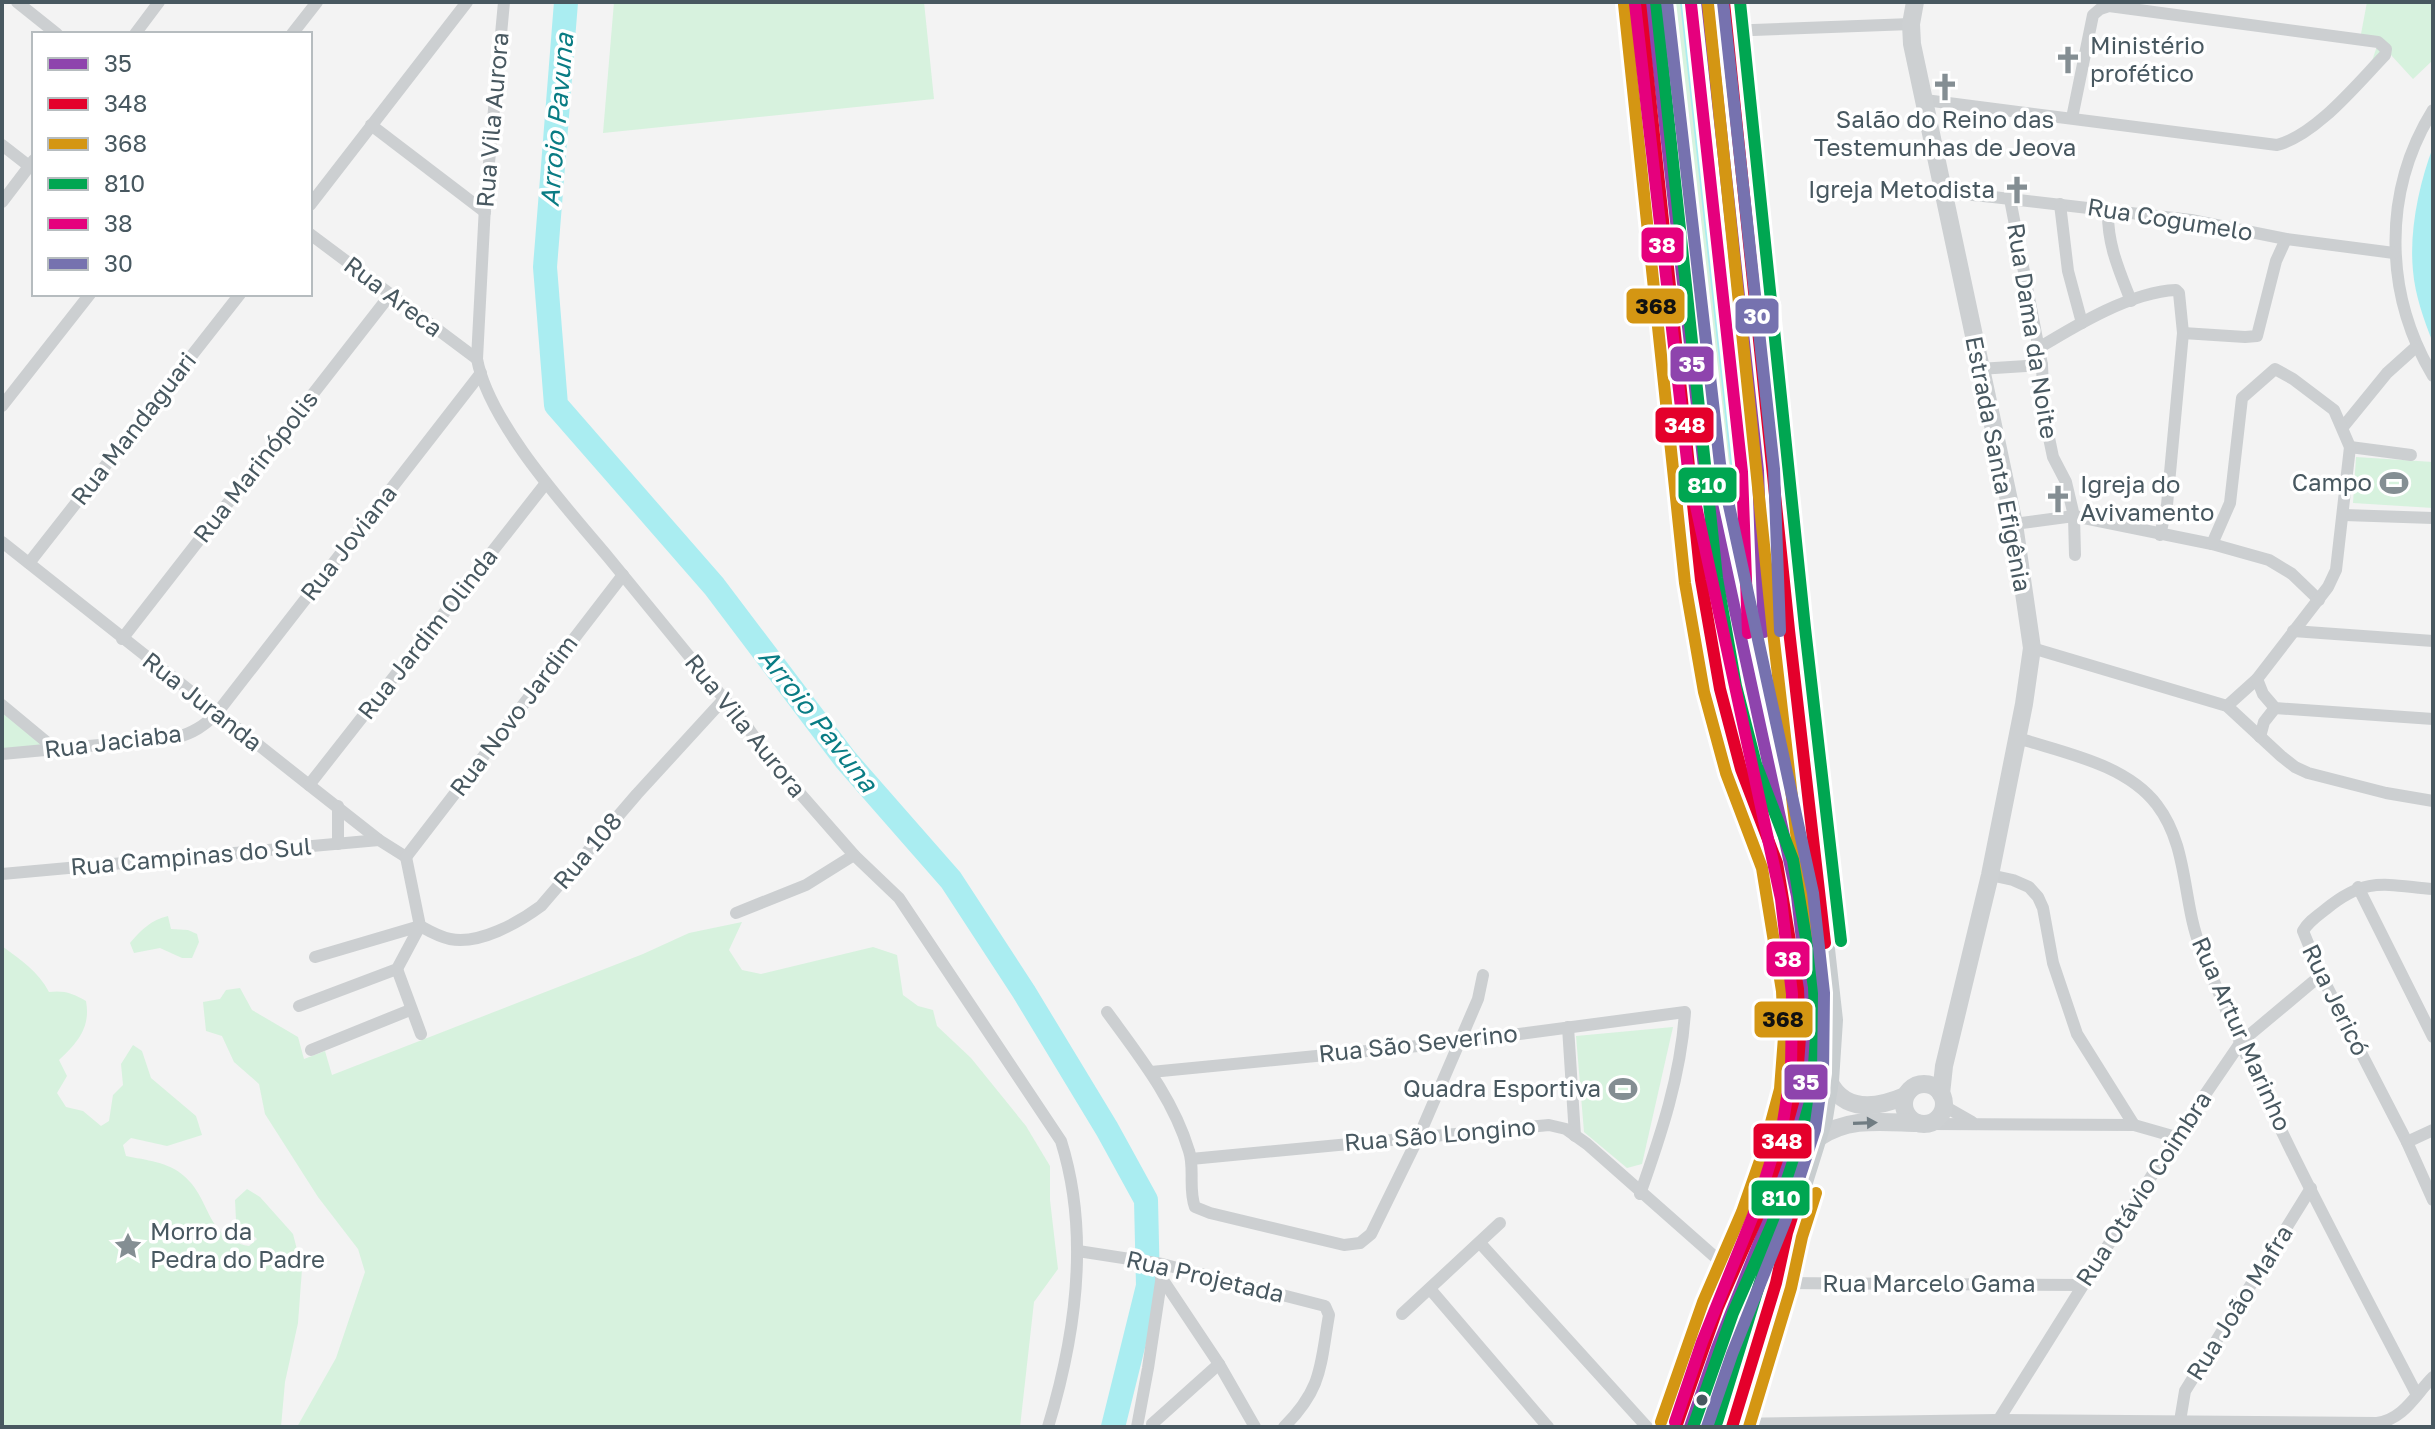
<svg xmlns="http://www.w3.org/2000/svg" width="2435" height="1429" font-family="'Golos Text',sans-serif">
<rect width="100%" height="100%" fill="#f3f3f3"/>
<!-- green -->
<g fill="#d7f2de">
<polygon points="614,2 924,2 934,99 603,133"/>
<polygon points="1659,2 1704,2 1708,26 1748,431 1755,609 1738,613 1711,492"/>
<polygon points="2367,2 2433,2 2433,60 2413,79 2391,55 2371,64 2377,46 2361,34"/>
<polygon points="2356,457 2433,462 2433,508 2353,503"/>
<polygon points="2,706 55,747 2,754"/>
<path d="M168,916L171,929L188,930L197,934L199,942L192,958H182L160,948L134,953L130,943C141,930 151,920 168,916Z"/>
<polygon points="742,922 729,950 742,970 761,974 873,947 897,955 903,995 918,1006 933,1010 937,1026 971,1058 1026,1126 1050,1166 1050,1200 1058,1269 1034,1302 1020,1427 297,1427 336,1358 365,1272 358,1249 318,1197 265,1114 259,1084 234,1062 222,1036 206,1031 203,1002 220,999 226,990 240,988 252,1010 298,1037 304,1059 325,1051 332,1075 643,954 689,933"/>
<path d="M2,946C21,960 38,971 49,992C63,990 73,993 86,1001C91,1028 77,1043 59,1060L67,1076L57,1093L66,1107L83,1111L101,1126L109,1121L113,1095L123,1085L121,1064L133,1045L142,1051L151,1078L196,1116L202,1135L167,1146L131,1138L123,1145L126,1156C145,1160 169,1162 184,1176C212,1200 205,1238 249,1246L257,1239L236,1220L235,1200L247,1189L260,1197L293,1234L302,1269L298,1323L285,1382L281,1427H2Z"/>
<polygon points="1673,1027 1642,1164 1627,1168 1584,1132 1576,1036"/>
</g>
<!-- water -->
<g fill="#aaedf1">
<polygon points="1680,2 1688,2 1751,607 1746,608"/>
<path d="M2433,147V343C2424,320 2415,295 2413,271C2409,231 2419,184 2433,147Z"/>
</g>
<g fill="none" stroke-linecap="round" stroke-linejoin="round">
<!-- river -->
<polyline stroke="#aaedf1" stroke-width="24" points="566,2 545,267 556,405 714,586 845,759 951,880 1024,992 1107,1129 1146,1200 1148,1286 1113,1427"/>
<!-- street -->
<g stroke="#cccfd1" stroke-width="12">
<polyline points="17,2 57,34"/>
<path d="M504,2L485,206L477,359C489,423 566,507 608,557C655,614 701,671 748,728L769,758L854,855L899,898L1061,1141C1090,1233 1076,1335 1048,1427"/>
<polyline points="1726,31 1911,24"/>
<polyline points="135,34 159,2"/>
<polyline points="292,34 317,2"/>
<path d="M1925,100L2277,145C2316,135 2357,84 2385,55L2386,49L2378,42L2109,6L2100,9L2093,15L2072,118"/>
<path d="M2433,110C2382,192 2384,294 2433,376"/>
<polyline points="371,125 485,212"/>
<polyline points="2,145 29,166"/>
<polyline points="1944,196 1963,194 1993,197 2191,220 2286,239 2394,253"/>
<polyline points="2010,199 2042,365 2044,414 2053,457 2066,482 2074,516 2075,555"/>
<polyline points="2,202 34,160"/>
<polyline points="2060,204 2068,271 2082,323"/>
<polyline points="310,205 467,2"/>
<path d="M2108,210C2107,244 2119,270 2131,301"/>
<polyline points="310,234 477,359"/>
<polyline points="2183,333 2245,337 2257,336 2276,261 2286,239"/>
<path d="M2037,349C2075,326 2130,292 2176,290L2179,293L2183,333L2167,505L2160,535"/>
<polyline points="1979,369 2042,365"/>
<polyline points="2,406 90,294"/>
<polyline points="2343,427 2387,373 2417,346"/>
<polyline points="2350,447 2411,455"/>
<polyline points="2344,515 2433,518"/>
<polyline points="2014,524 2074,516 2212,544 2269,560 2292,574 2319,600"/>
<polyline points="2,542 309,785 379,840 406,857"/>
<polyline points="2212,544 2230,503 2242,398 2275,369 2293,379 2334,410 2350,447 2336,570 2328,587 2257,679 2227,706"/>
<polyline points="29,563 240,294"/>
<polyline points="2293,631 2433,641"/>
<polyline points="122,639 390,295"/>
<polyline points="2032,648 2227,706 2281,756 2295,767 2308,773 2386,793 2433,801"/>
<polyline points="2257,679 2263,694 2275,708 2433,719"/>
<polyline points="2,705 55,749"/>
<polyline points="2260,737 2264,722 2275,708"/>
<path d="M2018,738C2064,753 2126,764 2157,805C2189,847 2182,902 2201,949C2261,1102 2341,1249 2417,1395"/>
<path d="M2,754L175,738C193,733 204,726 217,713L481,373"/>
<polyline points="309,785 546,483"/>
<polyline points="338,806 338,844"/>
<polyline points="406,857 623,575"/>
<polyline points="2,874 379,840"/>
<polyline points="1990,875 2013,880 2029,887 2038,897 2043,908 2053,963 2077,1034 2134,1125"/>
<polyline points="2358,887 2433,1037"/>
<path d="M2433,889C2385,885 2366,876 2326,909C2317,916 2308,922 2303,931L2321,975L2407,1142L2433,1200"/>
<polyline points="736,913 806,885 854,855"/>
<path d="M315,957L420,926C429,931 439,937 450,939C479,945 518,923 541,906L637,794L724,699"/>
<polyline points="397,969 421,1034"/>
<polyline points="299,1006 397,969 420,926 406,857"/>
<path d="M1107,1012C1139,1056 1173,1098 1189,1151C1195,1169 1188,1189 1195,1207L1210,1213L1344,1245L1360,1243L1371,1234L1419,1136L1478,999L1483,975"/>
<polyline points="1568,1027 1575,1136"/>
<polyline points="311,1050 410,1010"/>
<path d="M1151,1072L1459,1042L1685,1012C1681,1075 1661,1135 1640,1194"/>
<polyline points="1944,1106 1972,1122"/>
<polyline points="1929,1124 2134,1125 2176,1137"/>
<polyline points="2407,1142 2433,1130"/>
<polyline points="1191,1159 1549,1125 1566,1129 1587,1144 1732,1272"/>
<polyline points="1480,1243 1647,1427"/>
<path d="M1078,1251L1162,1264L1325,1306L1329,1315C1320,1366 1323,1388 1284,1427"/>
<polyline points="1161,1277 1219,1364 1255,1427"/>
<polyline points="1776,1283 2082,1285"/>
<polyline points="1430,1289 1548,1427"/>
<polyline points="1402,1314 1500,1223"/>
<polyline points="2180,1421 2185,1391 2311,1188"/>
<polyline points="1152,1424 1219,1364"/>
<path d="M1733,1424L1998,1420L2377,1423C2404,1419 2415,1395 2433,1377"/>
<polyline points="1996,1424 2176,1137 2241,1042 2321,975"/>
<polyline points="1137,1427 1148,1368 1162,1275"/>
</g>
<!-- secondary -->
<g stroke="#cdd0d2" stroke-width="18">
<polyline points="1915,2 1911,24 1912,44 2014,524 2032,648 2024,704 1990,875 1944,1066 1941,1094"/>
<path d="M1829,1081C1844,1113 1877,1108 1905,1096"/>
<circle cx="1924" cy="1104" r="20"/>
<path d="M1818,1138C1848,1117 1881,1122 1917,1123"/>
</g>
<!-- primary -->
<g stroke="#c8cdcf" stroke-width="20">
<polyline points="1640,2 1701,580 1720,689 1741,769 1777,863 1783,892 1798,989 1800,1037 1796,1092 1778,1157 1757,1218 1718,1307 1676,1427"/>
<polyline points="1724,2 1789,630 1833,1020 1829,1081 1823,1118 1787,1233 1776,1283 1732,1427"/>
<path d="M1706,586C1723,613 1731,618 1763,617L1774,601L1782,581"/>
<path d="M1721,680V669L1730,654C1763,639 1776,648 1796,674"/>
</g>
<defs>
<g id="bus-1">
<polyline points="1651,2 1704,467 1797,896 1808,993 1807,1073 1799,1126 1771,1213 1717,1348 1690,1427"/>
<polyline points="1707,2 1758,471 1764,632"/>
</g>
<g id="bus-2">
<polyline points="1640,2 1701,580 1720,689 1741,769 1777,863 1798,989 1800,1037 1796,1092 1778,1157 1757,1218 1718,1307 1676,1427"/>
<polyline points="1724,2 1789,630 1825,943"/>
<polyline points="1732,1427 1776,1283 1787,1233 1801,1188"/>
</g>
<g id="bus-3">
<polyline points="1624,4 1685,583 1704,692 1726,773 1762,868 1782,991 1784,1037 1780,1089 1763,1152 1742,1212 1703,1302 1661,1422"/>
<polyline points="1708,4 1773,632 1809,945"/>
<polyline points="1749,1427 1791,1288 1802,1237 1816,1193"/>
</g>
<g id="bus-4">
<polyline points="1656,2 1717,578 1736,686 1756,764 1793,860 1814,987 1816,1036 1812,1095 1793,1162 1772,1224 1733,1313 1693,1427"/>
<polyline points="1740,2 1805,628 1841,941"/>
<polyline points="1717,1422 1761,1279 1771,1230 1786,1183"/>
</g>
<g id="bus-5">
<polyline points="1635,4 1688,469 1781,899 1792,994 1791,1072 1783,1122 1756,1208 1702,1342 1675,1422"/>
<polyline points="1691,4 1742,472 1748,633"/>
</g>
<g id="bus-6">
<polyline points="1667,2 1720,464 1813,893 1824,993 1823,1073 1815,1130 1786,1219 1732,1354 1707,1427"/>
<polyline points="1723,2 1774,469 1780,631"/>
</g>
</defs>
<!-- bus-1 casing -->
<use href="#bus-1" stroke="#fff" stroke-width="18"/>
<!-- bus-2 casing -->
<use href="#bus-2" stroke="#fff" stroke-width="18"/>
<!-- bus-3 casing -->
<use href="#bus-3" stroke="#fff" stroke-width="18"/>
<!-- bus-4 casing -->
<use href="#bus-4" stroke="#fff" stroke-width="18"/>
<!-- bus-5 casing -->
<use href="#bus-5" stroke="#fff" stroke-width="18"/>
<!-- bus-6 casing -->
<use href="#bus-6" stroke="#fff" stroke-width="18"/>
<!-- bus-1 -->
<use href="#bus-1" stroke="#8e44ad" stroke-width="12"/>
<!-- bus-2 -->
<use href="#bus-2" stroke="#e4002b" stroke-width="12"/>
<!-- bus-3 -->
<use href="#bus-3" stroke="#d49613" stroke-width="12"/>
<!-- bus-4 -->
<use href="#bus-4" stroke="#00a651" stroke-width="12"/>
<!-- bus-5 -->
<use href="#bus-5" stroke="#e5007d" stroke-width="12"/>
<!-- bus-6 -->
<use href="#bus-6" stroke="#7672af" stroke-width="12"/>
</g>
<!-- one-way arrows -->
<defs><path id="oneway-solid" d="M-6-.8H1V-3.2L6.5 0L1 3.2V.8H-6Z" transform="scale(2)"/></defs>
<use fill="#707c82" href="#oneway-solid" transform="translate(1865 1123) rotate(-2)"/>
<!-- icons -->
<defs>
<symbol id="church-bare" viewBox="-9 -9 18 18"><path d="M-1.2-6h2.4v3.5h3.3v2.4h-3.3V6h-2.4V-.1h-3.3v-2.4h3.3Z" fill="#848e93" stroke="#fff" stroke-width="2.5" paint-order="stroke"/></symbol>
<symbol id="stadium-bare" viewBox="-9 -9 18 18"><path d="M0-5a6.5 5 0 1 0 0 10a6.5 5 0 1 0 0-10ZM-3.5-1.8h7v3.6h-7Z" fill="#848e93" stroke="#fff" stroke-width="2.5" paint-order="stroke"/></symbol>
<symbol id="sight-bare" viewBox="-9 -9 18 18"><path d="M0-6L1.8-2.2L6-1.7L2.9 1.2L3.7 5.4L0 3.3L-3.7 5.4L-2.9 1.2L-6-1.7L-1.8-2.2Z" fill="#848e93" stroke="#fff" stroke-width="2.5" paint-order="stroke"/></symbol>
</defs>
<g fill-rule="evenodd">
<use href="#church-bare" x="2048" y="40" width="40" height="40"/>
<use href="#church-bare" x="1925" y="67" width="40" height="40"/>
<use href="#church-bare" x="1997" y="170" width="40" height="40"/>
<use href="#stadium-bare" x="2374" y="463" width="40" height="40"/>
<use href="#church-bare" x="2038" y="479" width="40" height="40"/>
<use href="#stadium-bare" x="1603" y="1069" width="40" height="40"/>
<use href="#sight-bare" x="108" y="1226" width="40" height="40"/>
</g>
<!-- markers -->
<circle fill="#485860" stroke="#fff" stroke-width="3" cx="1702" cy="1400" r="7"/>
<g text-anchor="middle" stroke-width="7" stroke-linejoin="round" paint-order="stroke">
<!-- poi labels -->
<g font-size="24" fill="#485860" stroke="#fff" text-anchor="start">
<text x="2090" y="54">Ministério<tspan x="2090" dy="28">profético</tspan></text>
<text x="1945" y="128" text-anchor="middle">Salão do Reino das<tspan x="1945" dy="28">Testemunhas de Jeova</tspan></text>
<text x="1995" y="198" text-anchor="end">Igreja Metodista</text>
<text x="2372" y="491" text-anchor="end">Campo</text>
<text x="2080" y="493">Igreja do<tspan x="2080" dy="28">Avivamento</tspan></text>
<text x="1601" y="1097" text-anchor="end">Quadra Esportiva</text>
<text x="150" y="1240">Morro da<tspan x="150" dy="28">Pedra do Padre</tspan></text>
</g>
<!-- street labels -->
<g font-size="24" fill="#485860" stroke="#fff">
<text transform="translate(493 120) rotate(-85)" y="8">Rua Vila Aurora</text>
<text transform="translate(2170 220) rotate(9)" y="8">Rua Cogumelo</text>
<text transform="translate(393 297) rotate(37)" y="8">Rua Areca</text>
<text transform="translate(2032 331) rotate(81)" y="8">Rua Dama da Noite</text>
<text transform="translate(134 429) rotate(-52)" y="8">Rua Mandaguari</text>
<text transform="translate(1998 464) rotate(79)" y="8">Estrada Santa Efigênia</text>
<text transform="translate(256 467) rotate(-52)" y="8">Rua Marinópolis</text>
<text transform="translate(349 543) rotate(-52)" y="8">Rua Joviana</text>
<text transform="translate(428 634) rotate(-52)" y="8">Rua Jardim Olinda</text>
<text transform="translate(202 702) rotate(38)" y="8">Rua Juranda</text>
<text transform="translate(514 716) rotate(-53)" y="8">Rua Novo Jardim</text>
<text transform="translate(745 726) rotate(51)" y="8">Rua Vila Aurora</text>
<text transform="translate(113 742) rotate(-7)" y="8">Rua Jaciaba</text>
<text transform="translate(588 851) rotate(-50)" y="8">Rua 108</text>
<text transform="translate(191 857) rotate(-5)" y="8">Rua Campinas do Sul</text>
<text transform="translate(2335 1000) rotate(64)" y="8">Rua Jericó</text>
<text transform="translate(2241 1034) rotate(66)" y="8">Rua Artur Marinho</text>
<text transform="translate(1418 1044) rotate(-6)" y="8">Rua São Severino</text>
<text transform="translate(1440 1135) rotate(-5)" y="8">Rua São Longino</text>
<text transform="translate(2144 1189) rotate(-57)" y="8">Rua Otávio Coimbra</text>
<text transform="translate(1205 1277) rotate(13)" y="8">Rua Projetada</text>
<text x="1929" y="1292">Rua Marcelo Gama</text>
<text transform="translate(2240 1303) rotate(-58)" y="8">Rua João Mafra</text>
</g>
<!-- water labels -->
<g font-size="26" font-style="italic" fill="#097c84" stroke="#fff">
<text transform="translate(557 120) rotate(-85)" y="9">Arroio Pavuna</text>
<text transform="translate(818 720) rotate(52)" y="9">Arroio Pavuna</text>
</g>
</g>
<g stroke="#fff" stroke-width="3">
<rect x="1640" y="226" width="45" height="38" rx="8" fill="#e5007d"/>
<rect x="1625" y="287" width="61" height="38" rx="8" fill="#d49613"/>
<rect x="1734" y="297" width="46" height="38" rx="8" fill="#7672af"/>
<rect x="1669" y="345" width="46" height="38" rx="8" fill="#8e44ad"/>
<rect x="1654" y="406" width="61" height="38" rx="8" fill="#e4002b"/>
<rect x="1677" y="466" width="61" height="38" rx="8" fill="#00a651"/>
<rect x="1765" y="940" width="46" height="38" rx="8" fill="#e5007d"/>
<rect x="1753" y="1000" width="61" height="39" rx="8" fill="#d49613"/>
<rect x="1783" y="1063" width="46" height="38" rx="8" fill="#8e44ad"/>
<rect x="1752" y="1122" width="61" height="38" rx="8" fill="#e4002b"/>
<rect x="1750" y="1179" width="61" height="38" rx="8" fill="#00a651"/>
</g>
<g font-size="22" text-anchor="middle" font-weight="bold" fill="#fff">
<text x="1662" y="253">38</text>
<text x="1757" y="324">30</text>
<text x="1692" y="372">35</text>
<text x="1685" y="433">348</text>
<text x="1707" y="493">810</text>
<text x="1788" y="967">38</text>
<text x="1806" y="1090">35</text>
<text x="1782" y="1149">348</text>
<text x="1781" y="1206">810</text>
</g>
<g font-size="22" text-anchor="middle" font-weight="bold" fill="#111">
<text x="1656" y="314">368</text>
<text x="1783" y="1027">368</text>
</g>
<!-- border -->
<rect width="2435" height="1429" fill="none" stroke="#485860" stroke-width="8"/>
<!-- legend -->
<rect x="32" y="32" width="280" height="264" fill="#ffffff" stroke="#b6bcbf" stroke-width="2"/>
<rect x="48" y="58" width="40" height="12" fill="#8e44ad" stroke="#b6bcbf" stroke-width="2"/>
<text x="104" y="72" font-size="24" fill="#485860">35</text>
<rect x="48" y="98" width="40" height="12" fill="#e4002b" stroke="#b6bcbf" stroke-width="2"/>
<text x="104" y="112" font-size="24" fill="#485860">348</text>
<rect x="48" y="138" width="40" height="12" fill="#d49613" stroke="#b6bcbf" stroke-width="2"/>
<text x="104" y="152" font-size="24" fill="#485860">368</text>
<rect x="48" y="178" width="40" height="12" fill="#00a651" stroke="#b6bcbf" stroke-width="2"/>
<text x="104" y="192" font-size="24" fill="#485860">810</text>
<rect x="48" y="218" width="40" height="12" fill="#e5007d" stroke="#b6bcbf" stroke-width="2"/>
<text x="104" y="232" font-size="24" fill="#485860">38</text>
<rect x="48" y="258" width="40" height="12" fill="#7672af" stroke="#b6bcbf" stroke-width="2"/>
<text x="104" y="272" font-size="24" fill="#485860">30</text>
</svg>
